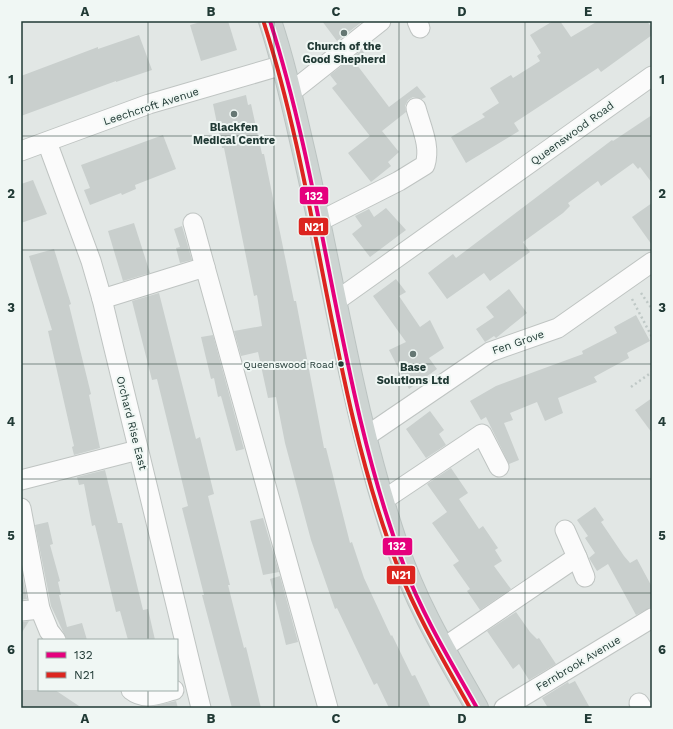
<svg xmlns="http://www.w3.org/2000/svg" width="673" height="729" font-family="'Work Sans',sans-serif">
<rect width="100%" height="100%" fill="#e2e7e5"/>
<!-- building -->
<g fill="#c9cfcd">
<polygon points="204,21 228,21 237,50 201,61 190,25"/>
<polygon points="322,21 363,21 337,41"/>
<polygon points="553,21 560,21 571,37 598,21 647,21 652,28 652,35 601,72 598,68 514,123 519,131 466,163 451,137 485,117 482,114 499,103 490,88 511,75 513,78 540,61 537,56 541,53 530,35"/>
<polygon points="139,35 152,70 116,82 116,81 21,116 21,76 98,47 98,49"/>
<polygon points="362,50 367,57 357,65 389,107 417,86 426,97 422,99 413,97 408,100 405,106 406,112 382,131 399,152 388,162 391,166 371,182 348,153 370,136 332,88 337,84 330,75"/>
<polygon points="246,95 248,105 251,104 262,154 264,154 294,301 296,301 324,448 326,448 350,543 352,542 364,578 391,636 392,635 412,676 415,675 431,708 389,708 377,683 374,685 337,608 335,609 311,540 285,443 276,397 268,398 258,352 241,356 234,331 262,326 257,295 254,296 224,148 222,148 213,104"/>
<polygon points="652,115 652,183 640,167 638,169 633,163 601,186 598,181 568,203 570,206 563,213 523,242 530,252 490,281 484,273 447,299 428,273 453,254 456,258 612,140 613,141"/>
<polygon points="163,135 176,169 135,185 136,189 122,195 121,193 90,205 84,190 90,188 81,165"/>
<polygon points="33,180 47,214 21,223 21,184"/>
<polygon points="652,203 652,245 632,217"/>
<polygon points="386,208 406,230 370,257 352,234 362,226 355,216 369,209 374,217"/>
<polygon points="134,223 150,273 123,281 108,231"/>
<polygon points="182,226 192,260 180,263 176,248 180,247 174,229"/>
<polygon points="54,249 71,304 69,305 91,394 89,395 100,448 74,455 72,447 74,446 48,331 52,330 29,256"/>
<polygon points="396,279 406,292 399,296 420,327 430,320 444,348 429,358 437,369 409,389 389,350 406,342 373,296"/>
<polygon points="509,289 527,313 496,338 494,336 485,342 476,329 494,317 486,307"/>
<polygon points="159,293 196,439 200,437 214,494 208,496 230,585 228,585 236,617 244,648 246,647 261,708 232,708 202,595 204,595 182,508 188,506 157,379 152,380 132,301"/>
<polygon points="636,315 650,341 627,353 629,358 594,377 597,382 558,398 563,413 545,421 537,402 510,413 513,420 504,423 519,460 509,464 486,417 481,420 470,401 496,386 583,354 582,351 617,333 614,327"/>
<polygon points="213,335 244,449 236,451 221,396 218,397 214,378 211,379 201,337"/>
<polygon points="652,398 652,433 635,410"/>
<polygon points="430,411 444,430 439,434 446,445 426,458 406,429"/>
<polygon points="451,468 468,493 459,499 479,529 483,526 498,548 495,550 502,561 494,566 511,589 480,610 467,591 470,589 453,565 459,561 432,523 447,512 427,484"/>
<polygon points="105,470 118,523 122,523 143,610 148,609 155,640 128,640 120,611 116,612 95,525 92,526 84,484 79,485 77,477"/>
<polygon points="595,507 604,520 601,522 624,556 630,563 637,559 652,587 652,607 636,615 608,564 597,571 589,558 595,553 585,538 588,536 577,520"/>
<polygon points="263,518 279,572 263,575 250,521"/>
<polygon points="48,522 53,544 50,545 60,581 58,582 61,595 59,595 67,627 82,623 87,640 67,640 51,606 35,525"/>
<polygon points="21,568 27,599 21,600"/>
<polygon points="280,576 298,642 286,645 270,579"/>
<polygon points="516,612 530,632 537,639 539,638 556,664 529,680 519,664 513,669 487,631"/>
<polygon points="29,621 21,634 21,622"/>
<polygon points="575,681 590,708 548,708 542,698 568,682 569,684"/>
<polygon points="21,690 55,690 82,708 21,708"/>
<polygon points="176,701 178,708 154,708 154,706"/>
</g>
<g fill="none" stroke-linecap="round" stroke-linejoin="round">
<defs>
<g id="minor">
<polyline points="417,21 420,28"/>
<polyline points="290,93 381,21"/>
<polyline points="47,142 91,261 102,299 201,708"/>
<polyline points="21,151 149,104 283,65"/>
<path d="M320,221L399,181L425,165C431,146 421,127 416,108"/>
<polyline points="193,223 205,267"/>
<polyline points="102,299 205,267 328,708"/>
<polyline points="336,301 652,76"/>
<polyline points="365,437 490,352 558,328 652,262"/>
<polyline points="21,480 138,450"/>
<polyline points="382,501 482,434 499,467"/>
<polyline points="21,508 40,609 21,611"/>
<polyline points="577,557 585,577"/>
<polyline points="40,609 49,631 56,640"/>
<polyline points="443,648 577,557 565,530"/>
<path d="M131,690C145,701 158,694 174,690"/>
<polyline points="639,703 642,708"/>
<polyline points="504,708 652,618"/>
</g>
<path id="major" d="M270,21C283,60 292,100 301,140C333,275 352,414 397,546C416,604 447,655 477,708"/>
</defs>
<!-- minor casing -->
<use href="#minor" stroke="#bfc4c2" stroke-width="21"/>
<!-- major casing -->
<use href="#major" stroke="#bcc4c2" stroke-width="24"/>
<!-- path -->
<g stroke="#bfc8c6" stroke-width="2.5" stroke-dasharray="2 3" stroke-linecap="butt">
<polyline points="641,293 652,309"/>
<polyline points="632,299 652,337"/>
<polyline points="631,387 652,372"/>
</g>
<!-- minor -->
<use href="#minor" stroke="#fbfbfb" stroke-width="19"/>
<!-- major -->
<use href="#major" stroke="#cdd4d2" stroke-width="22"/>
<defs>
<path id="bus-1" d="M270,21C327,199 338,390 404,566C423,616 451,662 477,708"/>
<path id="bus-2" d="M264,23C321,201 331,395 399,570C418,618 445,663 470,708"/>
</defs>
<!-- bus-1 casing -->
<use href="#bus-1" stroke="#f0f7f4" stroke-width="7"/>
<!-- bus-2 casing -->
<use href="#bus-2" stroke="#f0f7f4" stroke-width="7"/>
<!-- bus-1 -->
<use href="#bus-1" stroke="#e5007d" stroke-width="4"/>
<!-- bus-2 -->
<use href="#bus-2" stroke="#dc241f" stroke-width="4"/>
</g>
<!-- grid -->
<path fill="none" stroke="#213a35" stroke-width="1" stroke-opacity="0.55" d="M148,21V640M274,21V708M399,21V708M525,21V708M21,136H652M21,250H652M21,364H652M21,479H652M21,593H652M148,690V708"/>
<!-- markers -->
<g fill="#657773" stroke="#f0f7f4" stroke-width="1.5">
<circle cx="344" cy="33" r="4"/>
<circle cx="234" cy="114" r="4"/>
<circle cx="413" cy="354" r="4"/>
</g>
<circle fill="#213a35" stroke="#f0f7f4" stroke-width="1.5" cx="341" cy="364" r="3.5"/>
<g text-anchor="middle" stroke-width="4" stroke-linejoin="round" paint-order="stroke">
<!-- bus labels -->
<g font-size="10" fill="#213a35" stroke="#f0f7f4" text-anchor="end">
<text x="334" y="368">Queenswood Road</text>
</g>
<!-- poi labels -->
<g font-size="11" font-weight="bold" fill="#213a35" stroke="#f0f7f4">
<text x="344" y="50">Church of the<tspan x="344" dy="13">Good Shepherd</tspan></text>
<text x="234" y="131">Blackfen<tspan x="234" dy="13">Medical Centre</tspan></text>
<text x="413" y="371">Base<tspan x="413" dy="13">Solutions Ltd</tspan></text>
</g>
<!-- street labels -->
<g font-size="11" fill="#213a35" stroke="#f0f7f4">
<text transform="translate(151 106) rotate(-18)" y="4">Leechcroft Avenue</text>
<text transform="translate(572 133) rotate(-36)" y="4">Queenswood Road</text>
<text transform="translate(518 342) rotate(-19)" y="4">Fen Grove</text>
<text transform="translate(132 423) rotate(76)" y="4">Orchard Rise East</text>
<text transform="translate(578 663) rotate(-31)" y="4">Fernbrook Avenue</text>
</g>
</g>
<g stroke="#f0f7f4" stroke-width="1.5">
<rect x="299" y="186" width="30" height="19" rx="4" fill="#e5007d"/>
<rect x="298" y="217" width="31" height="19" rx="4" fill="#dc241f"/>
<rect x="382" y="537" width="31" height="19" rx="4" fill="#e5007d"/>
<rect x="386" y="565" width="30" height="20" rx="4" fill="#dc241f"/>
</g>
<g font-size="11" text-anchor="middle" font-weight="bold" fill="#fff">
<text x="314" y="200">132</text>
<text x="314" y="231">N21</text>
<text x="397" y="550">132</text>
<text x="401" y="579">N21</text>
</g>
<!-- border -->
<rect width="673" height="729" fill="none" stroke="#f0f7f4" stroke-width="44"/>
<!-- legend -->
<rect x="38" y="639" width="140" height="52" fill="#f0f7f4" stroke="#9daba8"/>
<rect x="46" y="652" width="20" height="6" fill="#e5007d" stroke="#9daba8"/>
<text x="74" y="659" font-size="12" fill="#213a35">132</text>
<rect x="46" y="672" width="20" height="6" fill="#dc241f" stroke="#9daba8"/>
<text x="74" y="679" font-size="12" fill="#213a35">N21</text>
<rect x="22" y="22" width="629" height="685" fill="none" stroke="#213a35" stroke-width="1.5"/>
<g font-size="13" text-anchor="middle" font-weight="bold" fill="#213a35">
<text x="85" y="16">A</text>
<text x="211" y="16">B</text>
<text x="336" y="16">C</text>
<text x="462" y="16">D</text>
<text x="588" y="16">E</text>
<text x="11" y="84">1</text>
<text x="662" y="84">1</text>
<text x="11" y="198">2</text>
<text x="662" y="198">2</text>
<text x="11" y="312">3</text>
<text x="662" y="312">3</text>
<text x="11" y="426">4</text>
<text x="662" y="426">4</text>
<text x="11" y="540">5</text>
<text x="662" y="540">5</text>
<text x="11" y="654">6</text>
<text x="662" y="654">6</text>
<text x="85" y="723">A</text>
<text x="211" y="723">B</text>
<text x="336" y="723">C</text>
<text x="462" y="723">D</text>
<text x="588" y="723">E</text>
</g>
</svg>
